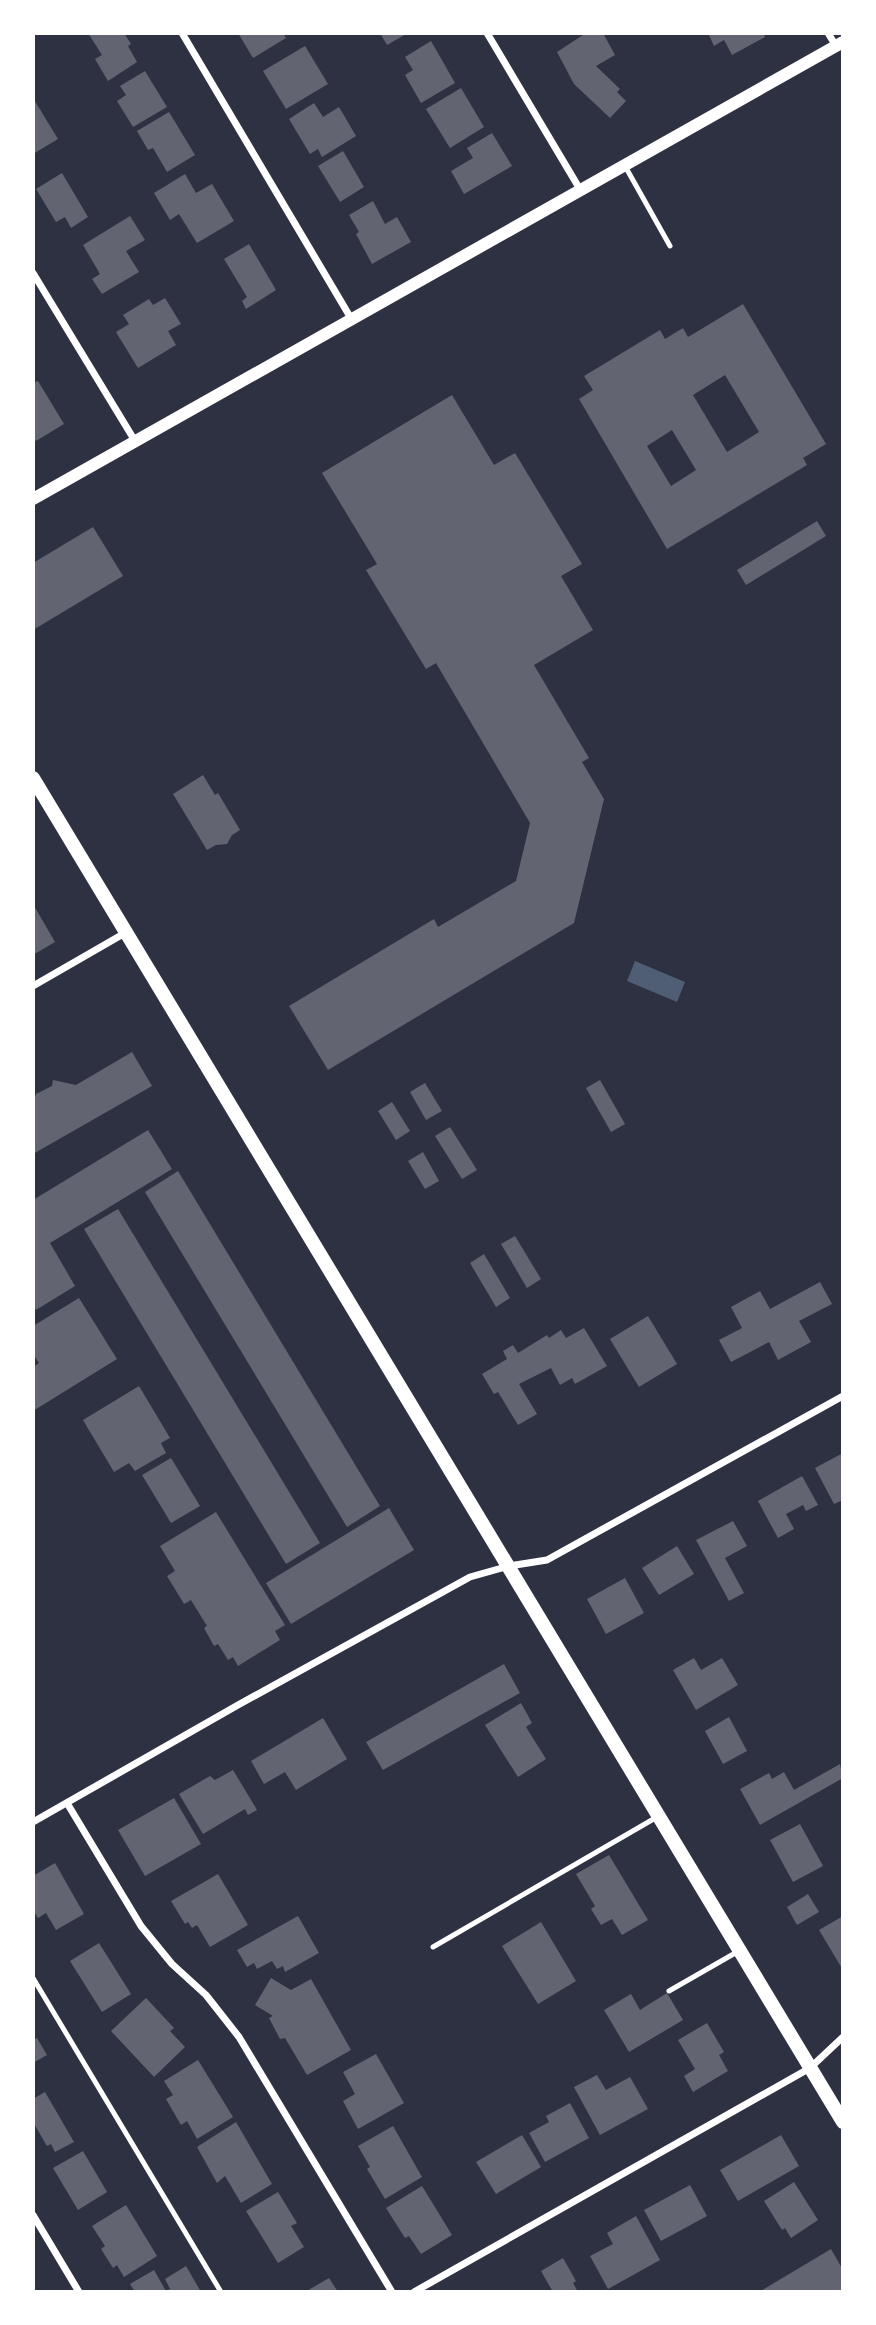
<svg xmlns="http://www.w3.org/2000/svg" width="876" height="2325" font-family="'Fira Sans',sans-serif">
<rect width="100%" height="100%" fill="#2d3142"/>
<!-- water -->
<polygon fill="#4f5d75" points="635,961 685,982 677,1002 627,981"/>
<!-- building -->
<g fill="#626471" fill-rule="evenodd">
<polygon points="88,33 124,33 131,44 128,46 137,62 108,81 95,59 102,55"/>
<polygon points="238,33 283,33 286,38 253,58"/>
<polygon points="380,33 408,33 387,45"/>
<polygon points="586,33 603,33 615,55 596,66 620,89 617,92 626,101 610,118 574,84 557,52"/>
<polygon points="708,33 763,33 765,37 732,55 724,40 714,46"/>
<polygon points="431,41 455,83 421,103 405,75 413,70 405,57"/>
<polygon points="305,46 328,84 286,109 263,71"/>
<polygon points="145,71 167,107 133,127 117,101 126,95 120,86"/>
<polygon points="461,88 484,127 450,148 426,109"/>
<polygon points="33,98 58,139 33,154"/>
<polygon points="314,103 323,117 339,107 356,136 322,157 318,149 310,154 289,119"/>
<polygon points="169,112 195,155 167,172 153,148 148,150 137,131"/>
<polygon points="492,133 512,166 464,194 451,171 473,158 467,148"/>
<polygon points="343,151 364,187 340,202 318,166"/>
<polygon points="62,173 88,217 71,228 65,217 56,222 36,189"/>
<polygon points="185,174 196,193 212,184 234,221 197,243 179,214 170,220 154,193"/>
<polygon points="373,201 385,224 397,217 411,242 372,264 356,234 359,232 349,215"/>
<polygon points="130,216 145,240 126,251 139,272 102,294 92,279 100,274 83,245"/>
<polygon points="249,244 276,290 246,309 242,301 247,297 224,259"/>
<polygon points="165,298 181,324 168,331 176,345 138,368 116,332 129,324 123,315 149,299 153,305"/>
<path d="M743,304L826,444L803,458L807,465L667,549L579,399L593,390L584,376L660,330L665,339L683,328L688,337ZM725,375L759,432L727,452L693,395ZM672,430L696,470L671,486L647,446Z"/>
<polygon points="38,381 64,424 36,441 33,436 33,383"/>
<polygon points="452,395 494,465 515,453 582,564 561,576 593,630 534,665 589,758 582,762 604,799 574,923 328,1070 289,1006 434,919 438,927 516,881 530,823 436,663 426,669 366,570 377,564 322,473"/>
<polygon points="817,521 826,536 746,585 737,570"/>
<polygon points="93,527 123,576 33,630 33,563"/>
<polygon points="203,775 215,795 218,793 240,830 232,835 227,844 216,845 207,850 173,794"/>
<polygon points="33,904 55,942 33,955"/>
<polygon points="132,1052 152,1086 33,1154 33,1103 36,1094 52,1086 53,1080 76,1085"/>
<polygon points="600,1080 625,1124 611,1132 586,1088"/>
<polygon points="425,1083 442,1111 426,1120 410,1092"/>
<polygon points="392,1102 410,1131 396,1140 378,1111"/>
<polygon points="450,1127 477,1170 462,1179 435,1136"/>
<polygon points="148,1130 172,1169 50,1243 75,1286 36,1310 33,1305 33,1200"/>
<polygon points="423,1152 439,1181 425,1189 408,1161"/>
<polygon points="178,1171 380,1506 347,1527 145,1192"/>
<polygon points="118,1209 320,1543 286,1564 84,1229"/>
<polygon points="515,1236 541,1279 527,1288 501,1244"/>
<polygon points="484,1254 510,1298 496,1307 470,1263"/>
<polygon points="820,1282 832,1304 799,1321 811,1342 778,1360 769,1342 731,1362 719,1340 742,1328 731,1307 760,1291 770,1309"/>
<polygon points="79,1298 117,1359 33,1411 33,1367 39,1363 33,1354 33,1326"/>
<polygon points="648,1316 677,1364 639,1387 610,1339"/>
<polygon points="584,1328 607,1366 575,1384 572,1378 560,1385 551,1368 519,1384 537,1414 518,1425 498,1392 494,1394 482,1374 507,1359 503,1351 513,1345 518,1353 547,1335 549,1338 561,1330 566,1338"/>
<polygon points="139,1386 170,1438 161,1443 166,1453 135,1471 129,1463 114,1472 83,1420"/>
<polygon points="843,1453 843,1500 834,1504 815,1468"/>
<polygon points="171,1458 200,1506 171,1523 142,1475"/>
<polygon points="802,1476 818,1505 806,1511 803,1505 786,1514 794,1529 778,1538 758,1501"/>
<polygon points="389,1508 414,1550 291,1624 266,1583"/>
<polygon points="216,1512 285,1625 275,1631 280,1640 238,1666 233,1657 228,1660 218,1644 214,1646 204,1628 207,1626 191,1600 184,1604 167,1576 175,1571 160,1546"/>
<polygon points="733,1521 747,1546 725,1558 744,1593 729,1601 696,1540"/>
<polygon points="677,1546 694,1574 659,1595 642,1568"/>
<polygon points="625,1578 644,1613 606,1634 587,1599"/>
<polygon points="694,1658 701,1670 722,1658 738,1685 696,1710 673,1670"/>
<polygon points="504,1664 520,1693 383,1770 366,1742"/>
<polygon points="521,1703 532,1723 526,1727 546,1759 518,1777 485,1725"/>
<polygon points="729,1717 747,1751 723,1764 705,1731"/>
<polygon points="323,1718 347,1759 296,1790 285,1772 264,1784 251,1761"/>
<polygon points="840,1764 843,1778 760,1825 740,1789 769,1773 772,1779 784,1772 794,1790"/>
<polygon points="233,1770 257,1810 248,1815 245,1809 203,1834 179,1794 210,1776 215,1780"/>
<polygon points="174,1798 201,1844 145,1876 118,1830"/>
<polygon points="800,1824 823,1866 793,1882 770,1840"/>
<polygon points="609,1855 648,1920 622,1935 612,1919 601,1925 591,1909 595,1906 576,1874"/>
<polygon points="55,1863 84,1914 56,1930 46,1913 38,1918 33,1910 33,1876"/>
<polygon points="218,1874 248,1925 210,1947 197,1925 192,1928 188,1922 185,1924 171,1901"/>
<polygon points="808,1894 819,1912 797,1925 787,1907"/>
<polygon points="298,1916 319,1953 285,1972 283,1966 277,1969 272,1961 257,1969 254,1963 247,1967 237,1950"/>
<polygon points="843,1916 843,1970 819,1930"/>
<polygon points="541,1922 576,1981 538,2004 502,1946"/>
<polygon points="99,1943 131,1994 102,2012 70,1961"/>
<polygon points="271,1978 291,1990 311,1979 351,2050 307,2075 285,2038 280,2039 269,2018 273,2016 255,2005"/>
<polygon points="667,1993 683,2020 629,2052 604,2010 631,1994 640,2010"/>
<polygon points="146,1998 174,2028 170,2031 185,2047 154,2077 111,2031"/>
<polygon points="707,2023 724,2052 719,2055 728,2071 693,2092 684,2076 695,2069 678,2040"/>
<polygon points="37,2038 47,2055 33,2063 33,2040"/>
<polygon points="376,2054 404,2103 358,2129 343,2101 355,2094 343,2072"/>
<polygon points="198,2060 233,2117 197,2139 187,2121 181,2125 166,2099 173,2095 164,2081"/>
<polygon points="597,2075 606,2090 630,2077 648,2109 600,2135 574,2087"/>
<polygon points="45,2092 74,2142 55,2152 51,2144 47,2146 33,2122 33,2099"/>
<polygon points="570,2103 589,2138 545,2162 529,2133 549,2122 546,2116"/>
<polygon points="236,2122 272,2184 241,2203 225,2176 217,2183 197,2147"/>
<polygon points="393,2126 422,2177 385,2199 367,2169 370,2167 358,2146"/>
<polygon points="522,2135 541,2167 496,2194 476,2162"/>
<polygon points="781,2135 799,2166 738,2201 720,2170"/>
<polygon points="83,2151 107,2192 78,2210 53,2168"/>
<polygon points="794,2182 818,2220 791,2238 785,2228 782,2230 764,2201"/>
<polygon points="690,2185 707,2216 661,2241 644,2210"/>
<polygon points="422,2186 452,2235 421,2254 409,2236 405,2238 386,2208"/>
<polygon points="278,2192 297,2223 291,2226 304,2247 278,2263 246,2211"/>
<polygon points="126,2205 157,2256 124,2277 117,2265 113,2268 101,2249 105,2246 92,2226"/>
<polygon points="636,2216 660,2260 608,2289 590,2256 613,2244 607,2233"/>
<polygon points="831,2249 843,2270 843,2292 759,2292"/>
<polygon points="563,2258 576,2281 573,2283 578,2292 553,2292 541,2271"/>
<polygon points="186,2266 201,2292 135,2292 130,2284 154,2270 166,2291 170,2289 165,2279"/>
<polygon points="329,2278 338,2292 305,2292"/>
</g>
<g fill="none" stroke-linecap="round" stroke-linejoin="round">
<!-- service -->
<g stroke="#fff" stroke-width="5">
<polyline points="625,166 670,246"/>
<polyline points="433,1947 657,1817"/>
<polyline points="33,1978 221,2292"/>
<polyline points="669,1991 737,1952"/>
</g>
<!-- minor -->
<g stroke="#fff" stroke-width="7">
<polyline points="182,33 352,320"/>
<polyline points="487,33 581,191"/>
<polyline points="828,33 836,46"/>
<polyline points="33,273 135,441"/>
<polyline points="33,986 125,933"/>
<polyline points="67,1803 141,1926 172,1964 206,1995 239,2037 392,2292"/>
<polyline points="33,1822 238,1705 470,1577 509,1566 547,1560 843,1396"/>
<polyline points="33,2215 79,2292"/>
<polyline points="414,2292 810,2068 843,2037"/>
</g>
<!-- tertiary -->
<polyline stroke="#fff" stroke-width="12" points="33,499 843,42"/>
<!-- secondary -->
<polyline stroke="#fff" stroke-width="14" points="33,778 843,2122"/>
</g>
<!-- border -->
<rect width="876" height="2325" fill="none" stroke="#ffffff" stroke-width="70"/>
</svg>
